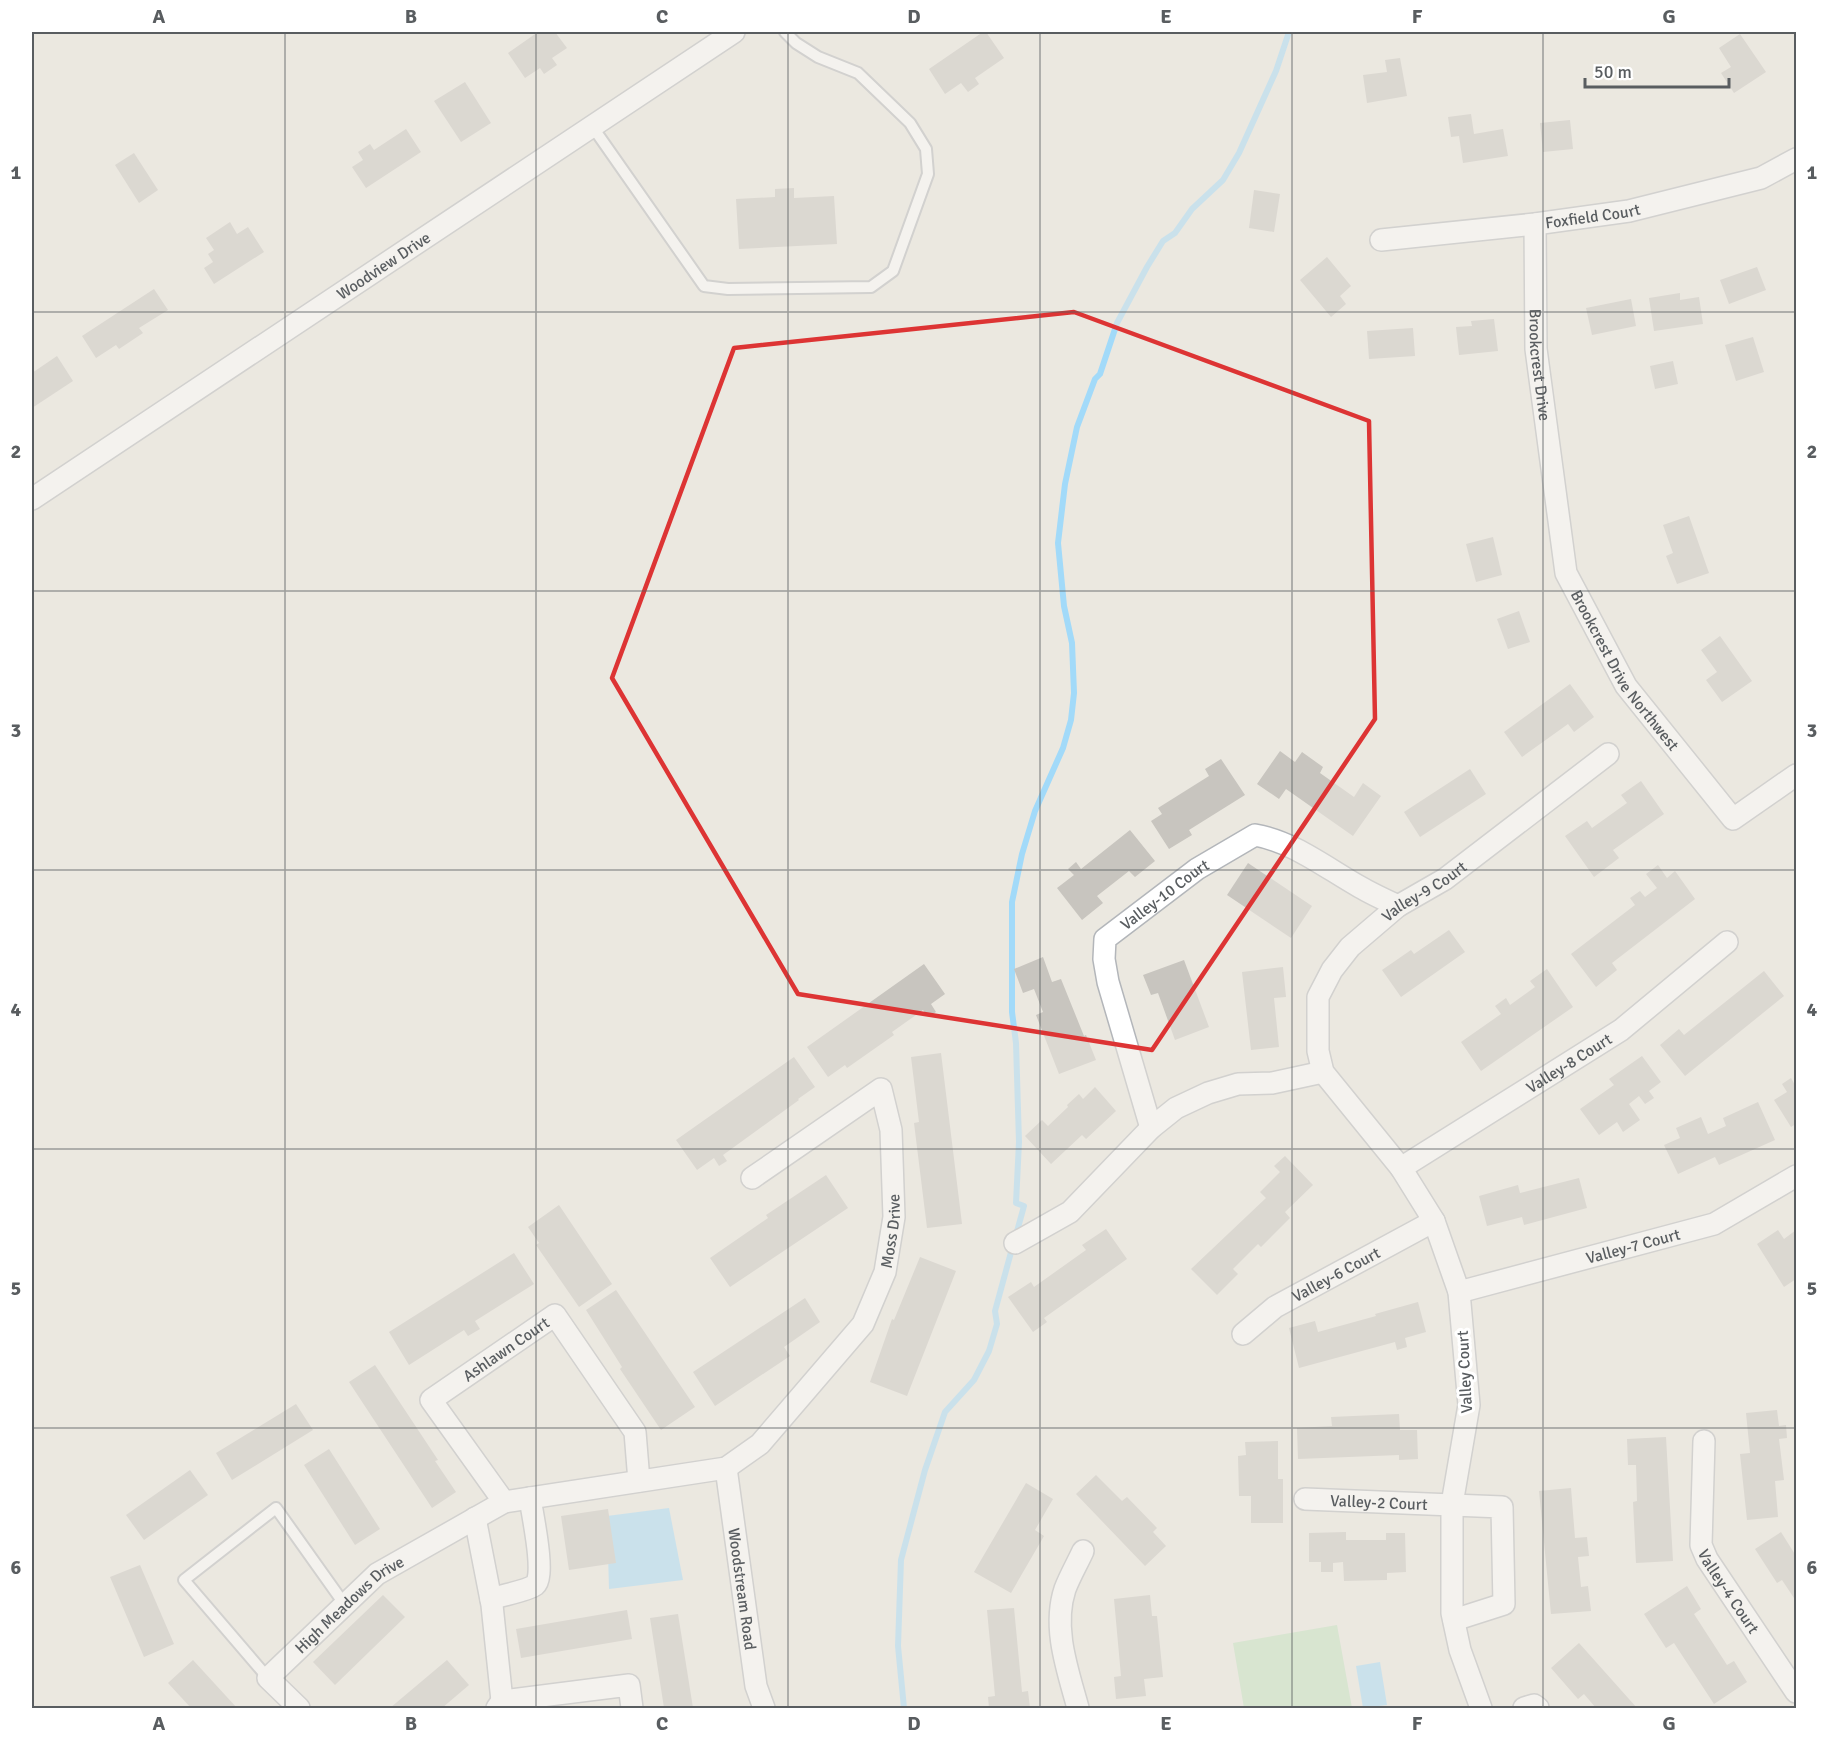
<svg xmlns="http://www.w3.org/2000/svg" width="1828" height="1740" font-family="Signika,sans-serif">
<rect width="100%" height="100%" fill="#ebe8e0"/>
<!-- green -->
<polygon fill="#c0e2bd" points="1337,1625 1352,1708 1244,1708 1233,1643"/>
<!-- water -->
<g fill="#a2daf9">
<polygon points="669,1508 683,1580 609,1589 607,1516"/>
<polygon points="1380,1662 1387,1705 1363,1708 1356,1666"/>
</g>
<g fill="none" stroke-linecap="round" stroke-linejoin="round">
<!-- stream -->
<g stroke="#a2daf9" stroke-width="6">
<polyline points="1016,1235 1024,1206 1016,1203 1019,1142 1016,1043 1012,1012 1012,902 1022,854 1035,811 1063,748 1071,720 1074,693 1072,643 1064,606 1058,543 1065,484 1077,427 1095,379 1100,374 1117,323 1147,267 1163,241 1175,233 1192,209 1223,180 1239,153 1276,71 1289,32"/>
<polyline points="904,1708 898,1646 901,1560 925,1470 945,1412 974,1380 989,1351 997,1324 995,1311 1013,1245"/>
</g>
</g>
<!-- building -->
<g fill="#c8c5bf">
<polygon points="538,32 555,32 567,48 552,58 557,65 544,74 540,68 525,78 508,53"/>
<polygon points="983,32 986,32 1004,58 975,78 979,84 968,92 961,83 945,94 929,69"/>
<polygon points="1740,34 1766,72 1734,93 1721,73 1731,67 1719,48"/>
<polygon points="1400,58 1407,96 1367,103 1363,75 1387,72 1385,60"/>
<polygon points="465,82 491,123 461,142 434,101"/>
<polygon points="1471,114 1474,134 1503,129 1508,156 1463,163 1459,136 1451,137 1448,117"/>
<polygon points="1570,120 1573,149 1543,152 1540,123"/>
<polygon points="406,129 421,152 366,188 352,167 363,160 358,152 370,144 374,150"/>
<polygon points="134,153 158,190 139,203 115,165"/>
<polygon points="794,188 794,198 834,196 837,244 739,249 736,199 775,197 775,189"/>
<polygon points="1254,190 1280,194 1274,232 1249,228"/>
<polygon points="230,222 237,234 248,227 264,252 214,284 204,268 213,262 208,254 214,250 206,238"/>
<polygon points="1327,257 1351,286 1340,296 1346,304 1331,317 1300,280"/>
<polygon points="1757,267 1766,290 1729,304 1720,280"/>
<polygon points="154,289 168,310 139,328 143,333 119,349 116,345 96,358 82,336"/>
<polygon points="1680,293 1680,300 1699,297 1703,324 1654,331 1649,298"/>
<polygon points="1631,299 1636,326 1592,335 1586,308"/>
<polygon points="1494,319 1498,351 1459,355 1456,327 1472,326 1471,321"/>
<polygon points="1413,328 1415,356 1369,359 1367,331"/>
<polygon points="1753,337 1764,372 1736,381 1725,345"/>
<polygon points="57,356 73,381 32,408 32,373"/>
<polygon points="1673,361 1678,384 1655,389 1650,366"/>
<polygon points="1689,516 1709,573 1677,584 1666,556 1673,553 1663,525"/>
<polygon points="1493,537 1502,575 1476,582 1466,544"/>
<polygon points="1519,611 1530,642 1508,649 1497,619"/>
<polygon points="1720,636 1752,681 1722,702 1706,680 1717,672 1701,650"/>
<polygon points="1570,684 1594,717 1574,732 1568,724 1522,757 1504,732"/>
<polygon points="1280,751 1295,762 1302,752 1323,767 1320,773 1354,797 1363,783 1381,796 1353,836 1286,789 1279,799 1257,784"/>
<polygon points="1221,759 1245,795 1189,830 1192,835 1169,849 1151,821 1162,814 1158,808 1209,776 1205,769"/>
<polygon points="1470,769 1486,794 1420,837 1404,812"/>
<polygon points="1641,781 1664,814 1613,850 1619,858 1594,877 1565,836 1587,821 1592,828 1627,803 1621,795"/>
<polygon points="1130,830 1155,861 1135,877 1129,871 1097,896 1103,903 1082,920 1057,888 1074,875 1068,869 1076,862 1081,869"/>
<polygon points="1248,863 1312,906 1291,938 1227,895"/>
<polygon points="1658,865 1667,878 1675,871 1695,899 1612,963 1617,970 1596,987 1571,954 1635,905 1630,898 1640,891 1645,897 1657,888 1646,874"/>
<polygon points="1449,930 1465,952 1401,997 1382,970 1411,950 1414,954"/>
<polygon points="1043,957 1052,982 1061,979 1084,1036 1086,1035 1096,1060 1059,1074 1036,1015 1043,1012 1034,989 1023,993 1014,969"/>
<polygon points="1184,960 1209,1027 1175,1040 1158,993 1151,995 1143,975"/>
<polygon points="924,964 945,994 931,1004 936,1012 928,1017 923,1010 892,1032 894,1035 847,1068 845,1065 828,1077 807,1047"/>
<polygon points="1283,967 1286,997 1274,998 1279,1047 1251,1050 1242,972"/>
<polygon points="1547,969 1573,1007 1481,1071 1461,1042 1501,1014 1495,1006 1506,998 1510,1005 1535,987 1530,981"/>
<polygon points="1764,971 1784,996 1685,1076 1660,1045 1679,1029 1684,1035"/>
<polygon points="941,1053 962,1224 927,1228 914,1123 919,1122 911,1057"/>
<polygon points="1642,1056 1661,1082 1649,1091 1654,1098 1645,1104 1639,1096 1629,1104 1640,1120 1623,1132 1617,1122 1599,1135 1580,1109 1614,1085 1609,1079"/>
<polygon points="794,1057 815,1087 798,1099 799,1100 723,1155 727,1161 719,1166 714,1158 697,1170 676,1140"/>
<polygon points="1791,1078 1796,1087 1796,1124 1791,1127 1774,1100 1787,1092 1782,1084"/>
<polygon points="1095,1087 1116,1111 1086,1139 1082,1135 1051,1164 1025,1136 1042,1120 1048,1126 1068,1107 1067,1105 1079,1094 1083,1099"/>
<polygon points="1758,1102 1775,1140 1719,1165 1715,1157 1678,1174 1664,1145 1680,1138 1676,1128 1701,1117 1708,1134 1726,1126 1723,1118"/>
<polygon points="1285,1156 1313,1185 1285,1212 1290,1218 1261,1247 1258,1244 1233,1269 1238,1274 1217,1295 1191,1269 1266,1198 1260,1192 1280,1172 1274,1166"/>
<polygon points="826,1175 848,1208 730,1287 710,1258 768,1218 766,1215"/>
<polygon points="1579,1178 1587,1208 1524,1225 1522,1217 1487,1226 1479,1196 1518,1185 1520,1193"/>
<polygon points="559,1205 612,1284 579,1307 536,1245 539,1243 528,1227"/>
<polygon points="1106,1229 1127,1259 1044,1318 1047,1322 1033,1332 1008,1297 1031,1282 1034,1287 1086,1250 1082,1245"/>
<polygon points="1778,1230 1784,1239 1796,1230 1796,1279 1784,1287 1757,1244"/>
<polygon points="514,1253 534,1284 475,1321 480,1329 468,1336 464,1330 409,1365 389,1332"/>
<polygon points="920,1257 956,1271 907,1396 870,1382 892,1319 894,1320"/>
<polygon points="616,1290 695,1407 661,1430 620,1369 622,1367 586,1310"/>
<polygon points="805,1298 820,1322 784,1347 790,1356 715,1406 693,1372"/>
<polygon points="1418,1302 1426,1332 1405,1338 1407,1347 1397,1350 1395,1342 1299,1368 1289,1328 1315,1321 1318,1332 1376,1316 1375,1314"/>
<polygon points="375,1365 438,1460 435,1461 456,1492 432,1508 349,1382"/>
<polygon points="296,1404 313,1430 232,1480 216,1453"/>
<polygon points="1777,1410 1779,1426 1786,1425 1787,1438 1779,1439 1784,1480 1775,1481 1778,1517 1747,1520 1740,1454 1750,1453 1746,1413"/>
<polygon points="1399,1414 1400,1430 1417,1430 1418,1459 1399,1460 1399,1455 1298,1459 1297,1428 1332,1426 1331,1417"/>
<polygon points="1666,1437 1673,1561 1636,1563 1633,1502 1637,1501 1636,1465 1628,1465 1627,1439"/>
<polygon points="1278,1441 1278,1479 1283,1479 1283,1523 1251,1523 1251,1496 1239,1496 1238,1456 1246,1455 1245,1442"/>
<polygon points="329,1449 380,1529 355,1545 304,1465"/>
<polygon points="190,1470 208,1495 144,1540 126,1515"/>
<polygon points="1096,1475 1122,1501 1127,1497 1157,1528 1153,1532 1166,1546 1145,1566 1076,1494"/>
<polygon points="1026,1483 1053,1499 1035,1530 1044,1536 1011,1593 974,1572"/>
<polygon points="1571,1488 1575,1538 1587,1537 1589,1556 1578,1557 1581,1587 1588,1586 1591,1611 1551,1614 1539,1491"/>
<polygon points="608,1509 616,1563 569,1570 561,1516"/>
<polygon points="1346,1532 1346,1540 1386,1540 1386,1533 1405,1533 1406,1572 1387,1573 1387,1580 1344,1581 1343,1562 1333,1563 1333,1572 1321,1572 1321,1562 1309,1562 1309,1533"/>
<polygon points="1781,1532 1796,1556 1796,1601 1782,1580 1777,1583 1755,1549"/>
<polygon points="140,1565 174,1644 144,1657 110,1577"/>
<polygon points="1687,1586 1701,1609 1694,1614 1727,1665 1734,1661 1747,1682 1714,1704 1674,1643 1666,1648 1644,1614"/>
<polygon points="383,1595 405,1617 335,1685 313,1662"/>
<polygon points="1150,1595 1152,1616 1157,1616 1163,1677 1144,1679 1146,1696 1116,1699 1114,1677 1121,1676 1114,1599"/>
<polygon points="1014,1608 1022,1692 1028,1691 1030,1708 989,1708 988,1697 995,1696 987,1610"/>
<polygon points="627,1610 632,1639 521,1658 516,1629"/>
<polygon points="678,1614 693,1708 664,1708 650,1618"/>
<polygon points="1579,1643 1637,1708 1596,1708 1584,1694 1578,1699 1551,1668"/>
<polygon points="193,1660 237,1708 191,1708 168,1683"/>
<polygon points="447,1660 469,1685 442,1708 390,1708"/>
</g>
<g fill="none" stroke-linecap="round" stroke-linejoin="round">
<defs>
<g id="service">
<polyline points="592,126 704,286 728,289 871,287 893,271 928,174 926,149 910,123 858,73 818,57 796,43 785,32"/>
<polyline points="268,1678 184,1580 276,1508 345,1605"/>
</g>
<g id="minor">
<path id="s1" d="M1535,224L1536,349L1566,573L1626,686L1733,819L1796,775"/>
<path id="s2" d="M1381,240L1535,224L1629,211L1761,178L1796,159"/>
<path id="s3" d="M32,499L734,32"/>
<path id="s4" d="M1151,1128L1108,982L1104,959L1105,939L1197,869L1255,835C1294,842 1326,868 1360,887C1372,894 1385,900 1398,906"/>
<path id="s5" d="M1401,1168L1621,1030L1727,942"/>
<polyline points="1015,1243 1070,1212 1151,1128 1176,1108 1208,1093 1238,1084 1272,1083 1323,1072"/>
<path id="s6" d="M1459,1292L1714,1224L1796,1176"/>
<path id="s7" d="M1243,1334L1275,1307L1434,1221"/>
<path id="s8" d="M1704,1441L1701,1545L1707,1559L1796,1692"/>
<path id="s9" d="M726,1468L756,1686L764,1708"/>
<path id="s10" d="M1305,1499L1502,1507L1504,1604L1454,1620"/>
<path id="s11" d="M504,1502L431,1400L555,1315L635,1432L639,1481"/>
<polyline points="475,1518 492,1605 502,1701"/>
<path d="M491,1599C502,1595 527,1591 535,1585C546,1576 532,1513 530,1498"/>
<path id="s12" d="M299,1708L268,1678L377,1574L504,1502L726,1468L760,1444L863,1324L885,1272L894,1217L891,1130L881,1089L752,1178"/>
<polyline points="497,1708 502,1701 629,1685 632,1708"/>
<path d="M1078,1708C1068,1671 1052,1628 1065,1589C1070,1576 1077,1564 1083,1551"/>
<path id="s13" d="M1481,1708L1460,1650L1452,1613V1504L1469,1405L1459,1292L1434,1221L1401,1168L1323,1072L1318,1051V997L1332,970L1350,947L1398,906L1445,879L1608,754"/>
<polyline points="1524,1708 1534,1705 1538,1708"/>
</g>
</defs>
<!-- service casing -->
<use href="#service" stroke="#b3b6ba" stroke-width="14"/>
<!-- minor casing -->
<use href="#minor" stroke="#b3b6ba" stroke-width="24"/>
<!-- service -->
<use href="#service" stroke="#fff" stroke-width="10"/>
<!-- minor -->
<use href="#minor" stroke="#fff" stroke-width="21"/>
</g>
<!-- marked area -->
<path d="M0 0H1828V1740H0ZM1074,312L1369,421L1375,719L1152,1050L798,994L612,678L734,348Z" fill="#ebe8e0" fill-opacity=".55" fill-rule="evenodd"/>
<path fill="none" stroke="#dd3434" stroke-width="4.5" stroke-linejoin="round" d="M1074,312L1369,421L1375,719L1152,1050L798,994L612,678L734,348Z"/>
<!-- grid -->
<path fill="none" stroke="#595d60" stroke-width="1.5" stroke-opacity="0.55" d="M285,32V1708M536,32V1708M788,32V1708M1040,32V1708M1292,32V1708M1543,32V1708M32,312H1796M32,591H1796M32,870H1796M32,1149H1796M32,1428H1796"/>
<g text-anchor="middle" stroke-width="6" stroke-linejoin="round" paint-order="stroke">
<!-- street labels -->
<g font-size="16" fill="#595d60" stroke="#fff">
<text dy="6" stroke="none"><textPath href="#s2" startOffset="213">Foxfield Court</textPath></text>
<text dy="6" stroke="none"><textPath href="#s3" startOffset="422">Woodview Drive</textPath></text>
<text dy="6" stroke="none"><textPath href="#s1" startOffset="141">Brookcrest Drive</textPath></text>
<text dy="6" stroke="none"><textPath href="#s1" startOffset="465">Brookcrest Drive Northwest</textPath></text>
<text dy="6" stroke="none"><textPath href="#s13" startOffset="912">Valley-9 Court</textPath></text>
<text dy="6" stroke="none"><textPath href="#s4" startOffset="270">Valley-10 Court</textPath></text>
<text dy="6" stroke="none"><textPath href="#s5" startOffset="198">Valley-8 Court</textPath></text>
<text dy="6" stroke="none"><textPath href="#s12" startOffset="862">Moss Drive</textPath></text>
<text dy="6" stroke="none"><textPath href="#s6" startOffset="180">Valley-7 Court</textPath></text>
<text dy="6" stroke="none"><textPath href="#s7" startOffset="111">Valley-6 Court</textPath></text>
<text dy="6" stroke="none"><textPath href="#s11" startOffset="216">Ashlawn Court</textPath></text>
<text transform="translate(1464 1372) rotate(-93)" y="6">Valley Court</text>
<text dy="6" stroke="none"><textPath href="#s10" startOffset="74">Valley-2 Court</textPath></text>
<text dy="6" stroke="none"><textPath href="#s9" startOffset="122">Woodstream Road</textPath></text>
<text dy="6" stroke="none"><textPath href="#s8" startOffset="158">Valley-4 Court</textPath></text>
<text dy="6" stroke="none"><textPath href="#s12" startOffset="153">High Meadows Drive</textPath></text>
</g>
</g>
<!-- border -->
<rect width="1828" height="1740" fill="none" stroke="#ffffff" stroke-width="66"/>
<!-- scale -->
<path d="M1585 78v9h144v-9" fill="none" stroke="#595d60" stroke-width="3"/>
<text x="1594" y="78" font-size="18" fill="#595d60" stroke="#ffffff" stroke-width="4.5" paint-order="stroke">50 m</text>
<rect x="33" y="33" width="1762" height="1674" fill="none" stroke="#595d60" stroke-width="2"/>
<g font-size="20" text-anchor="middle" font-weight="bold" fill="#595d60">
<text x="159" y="23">A</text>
<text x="411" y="23">B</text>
<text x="662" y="23">C</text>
<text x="914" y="23">D</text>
<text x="1166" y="23">E</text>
<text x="1417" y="23">F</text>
<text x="1669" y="23">G</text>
<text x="16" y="179">1</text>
<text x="1812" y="179">1</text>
<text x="16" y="458">2</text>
<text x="1812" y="458">2</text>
<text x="16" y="737">3</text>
<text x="1812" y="737">3</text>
<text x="16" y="1016">4</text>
<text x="1812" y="1016">4</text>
<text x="16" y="1295">5</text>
<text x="1812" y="1295">5</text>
<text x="16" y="1574">6</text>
<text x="1812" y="1574">6</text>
<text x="159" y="1730">A</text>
<text x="411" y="1730">B</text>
<text x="662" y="1730">C</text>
<text x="914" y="1730">D</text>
<text x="1166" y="1730">E</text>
<text x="1417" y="1730">F</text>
<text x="1669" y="1730">G</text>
</g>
</svg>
